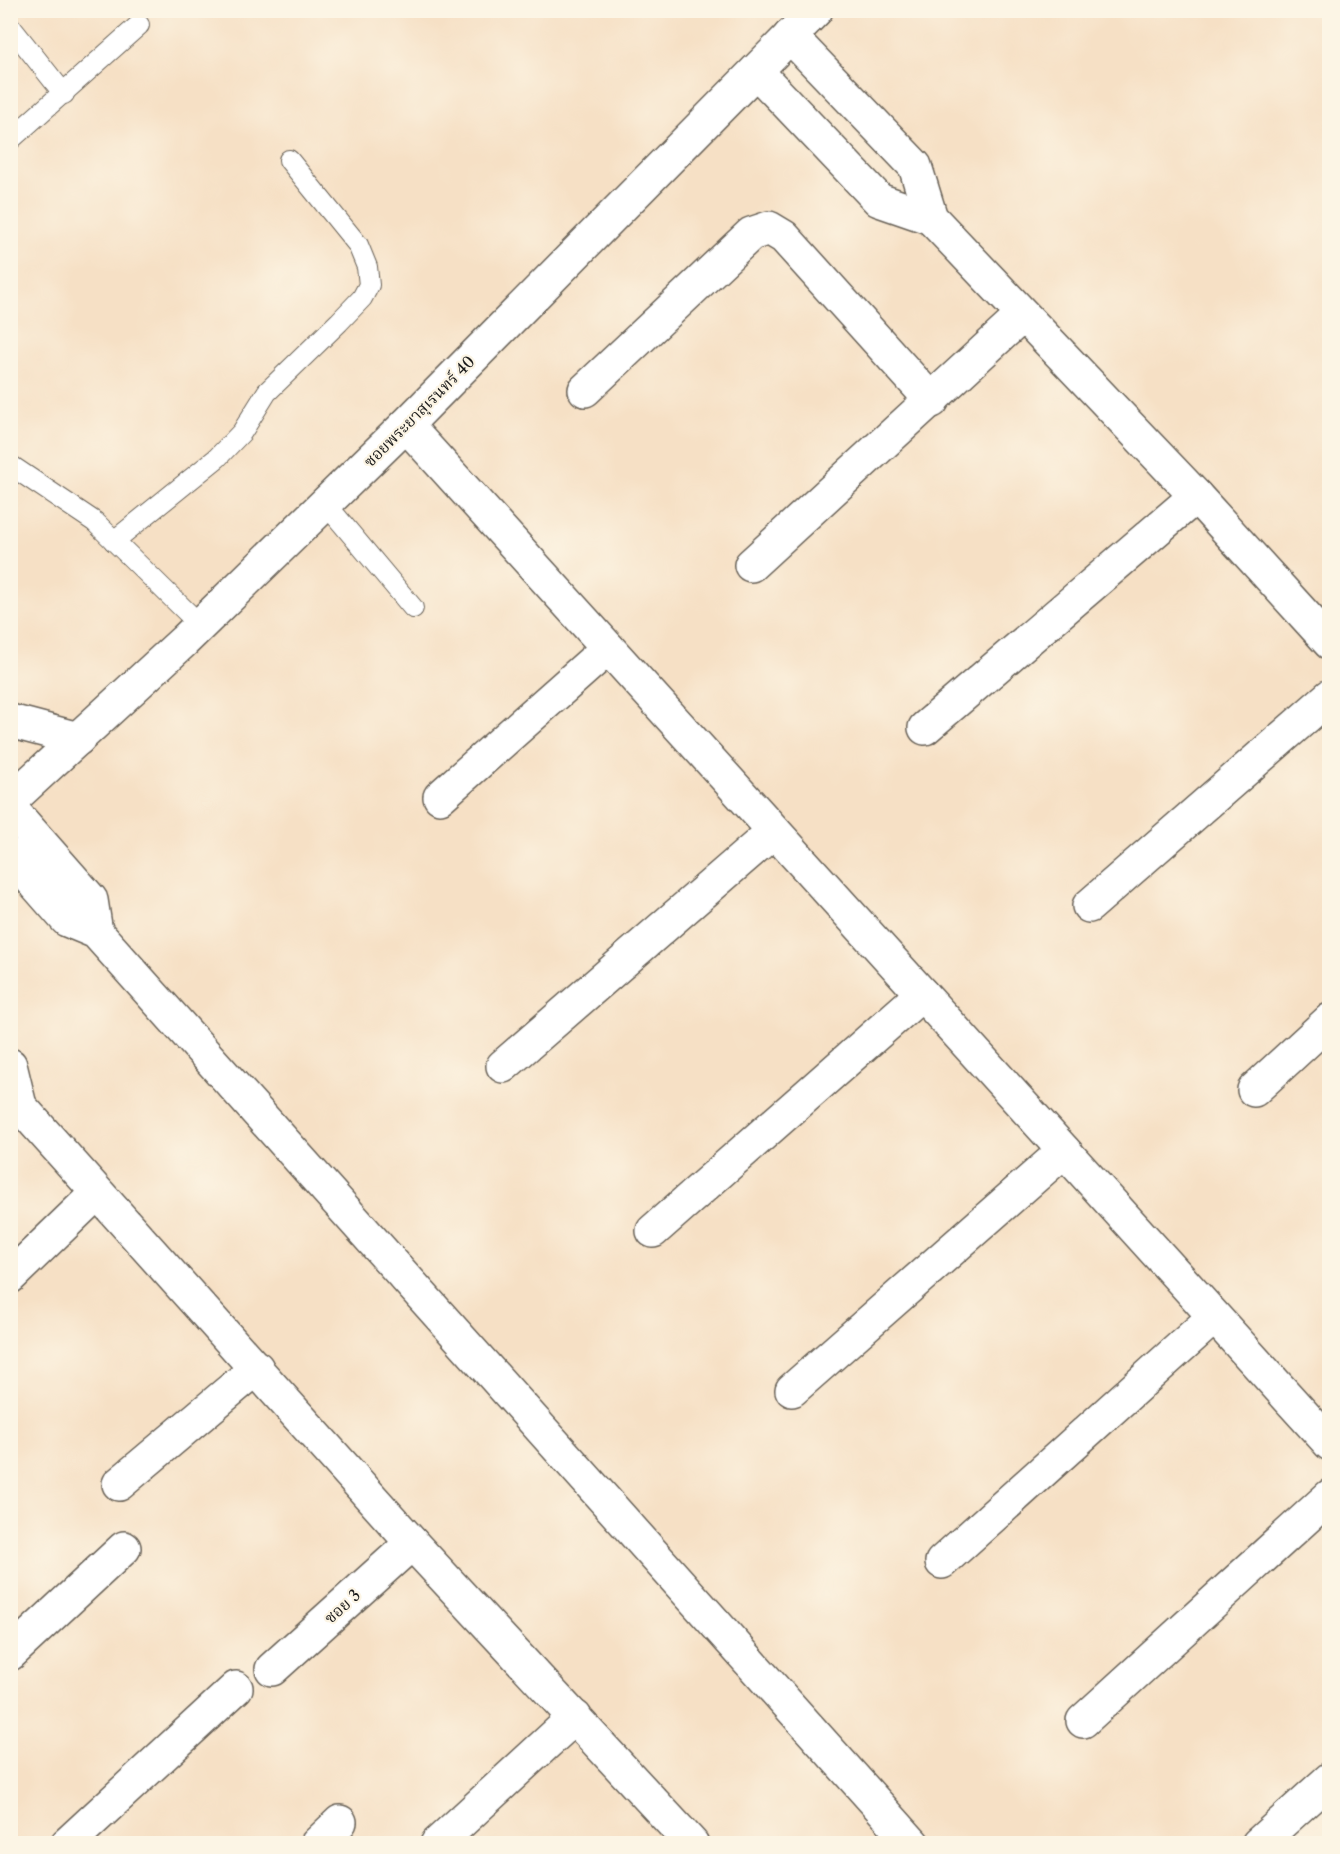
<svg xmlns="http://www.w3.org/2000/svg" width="1340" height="1854" font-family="'Libre Caslon Text','Noto Serif Thai',serif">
<rect width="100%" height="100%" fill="#fcf5e5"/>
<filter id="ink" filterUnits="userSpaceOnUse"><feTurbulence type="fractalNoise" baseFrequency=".0167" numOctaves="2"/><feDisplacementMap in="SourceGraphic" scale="12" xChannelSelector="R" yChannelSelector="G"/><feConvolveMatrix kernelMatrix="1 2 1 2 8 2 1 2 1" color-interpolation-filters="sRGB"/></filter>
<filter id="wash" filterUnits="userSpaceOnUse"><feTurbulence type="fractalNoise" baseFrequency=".008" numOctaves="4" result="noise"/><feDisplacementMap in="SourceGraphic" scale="24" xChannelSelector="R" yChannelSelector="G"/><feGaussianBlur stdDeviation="1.35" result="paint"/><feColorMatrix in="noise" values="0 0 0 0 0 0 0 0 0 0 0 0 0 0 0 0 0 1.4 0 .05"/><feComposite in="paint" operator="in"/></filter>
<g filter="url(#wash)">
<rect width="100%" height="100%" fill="#f6e0c5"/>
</g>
<g filter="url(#ink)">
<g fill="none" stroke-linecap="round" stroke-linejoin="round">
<defs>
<g id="service">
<polyline points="10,26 64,94"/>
<polyline points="10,140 139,25"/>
<polyline points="10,465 95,522 200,625"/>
<polyline points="325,503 413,608"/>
<polyline points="114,541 217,458 242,432 267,392 339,322 362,298 369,285 367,267 358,245 289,160"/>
</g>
<g id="minor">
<polyline points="790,36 915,166 931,218 1196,496 1330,643"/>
<polyline points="756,71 879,200 931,218"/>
<polyline points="585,390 751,234 769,228 784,237 932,401"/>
<polyline points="406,425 1330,1444"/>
<polyline points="751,565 1023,315"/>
<polyline points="10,721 78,739"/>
<polyline points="925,728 1196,496"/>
<polyline points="440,797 608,648"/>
<polyline points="10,801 184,641 406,425 816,10"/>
<polyline points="10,808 91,900 96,932"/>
<polyline points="10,855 67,920 96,932 913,1844"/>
<polyline points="1089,906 1330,696"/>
<polyline points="10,1065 20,1106 412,1543 692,1844"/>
<polyline points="503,1066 774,831"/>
<polyline points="1254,1090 1330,1020"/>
<polyline points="653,1231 922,994"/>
<polyline points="10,1277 97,1193"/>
<polyline points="792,1390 1064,1151"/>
<polyline points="119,1484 257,1368"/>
<polyline points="942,1562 1214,1317"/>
<polyline points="10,1654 124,1548"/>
<polyline points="272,1669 412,1543"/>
<polyline points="1083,1721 1330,1496"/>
<polyline points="67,1844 236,1688"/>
<polyline points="317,1844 340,1822"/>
<polyline points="437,1844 575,1717"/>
<polyline points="1258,1844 1330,1779"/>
</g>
</defs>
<!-- service casing -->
<use href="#service" stroke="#686157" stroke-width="22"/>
<!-- minor casing -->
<use href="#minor" stroke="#686157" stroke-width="36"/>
<!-- service -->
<use href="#service" stroke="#fff" stroke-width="20"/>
<!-- minor -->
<use href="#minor" stroke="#fff" stroke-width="33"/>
</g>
</g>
<g text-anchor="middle" stroke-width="4.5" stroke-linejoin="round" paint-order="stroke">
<!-- street labels -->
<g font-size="16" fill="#1c1c1c" stroke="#fcf5e5">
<text transform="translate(419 411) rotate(-45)" y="6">ซอยพระยาสุเรนทร์ 40</text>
<text transform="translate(342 1606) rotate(-42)" y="6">ซอย 3</text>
</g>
</g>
<!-- margin -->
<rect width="1340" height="1854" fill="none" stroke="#fcf5e5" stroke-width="36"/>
</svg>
